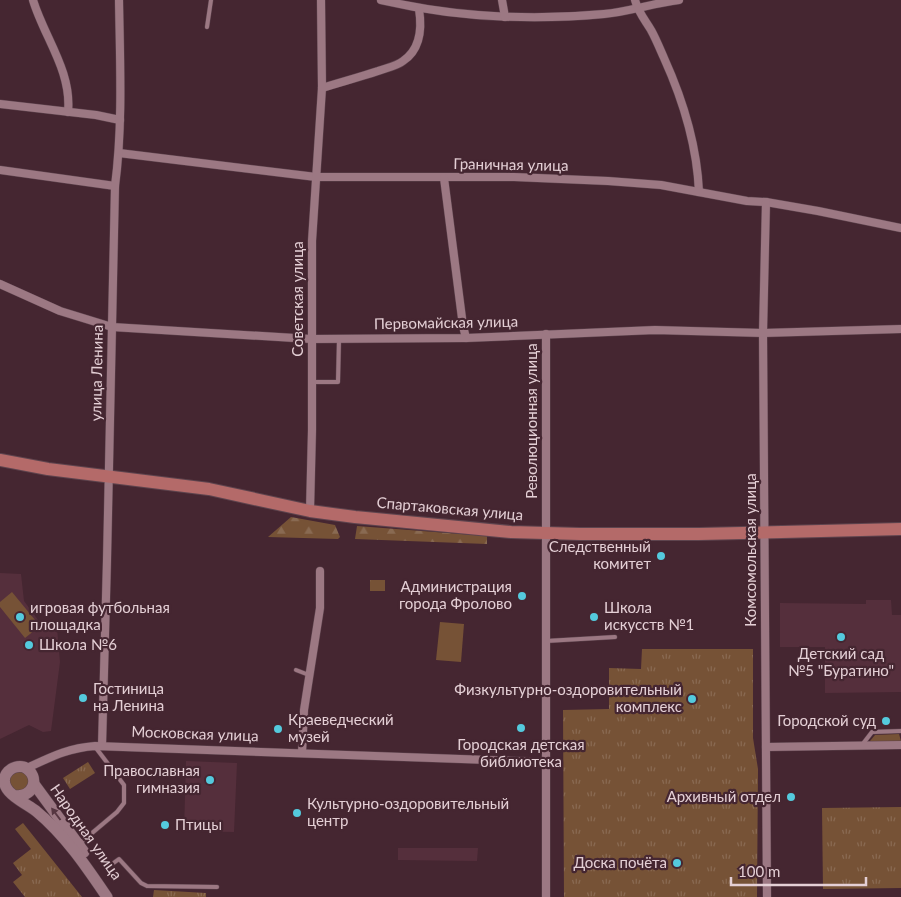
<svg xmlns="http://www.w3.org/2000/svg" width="901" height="897" font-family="Lato,sans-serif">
<defs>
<pattern id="forest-firs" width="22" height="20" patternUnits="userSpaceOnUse" patternTransform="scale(1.25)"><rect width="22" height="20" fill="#765236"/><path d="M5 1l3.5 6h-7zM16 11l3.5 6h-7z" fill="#896a52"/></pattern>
<pattern id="park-tufts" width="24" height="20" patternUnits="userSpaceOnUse" patternTransform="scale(1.25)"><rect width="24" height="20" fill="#765236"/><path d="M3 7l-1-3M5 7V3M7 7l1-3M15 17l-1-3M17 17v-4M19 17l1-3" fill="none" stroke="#896a52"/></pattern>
</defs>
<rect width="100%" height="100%" fill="#452631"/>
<!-- built -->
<g fill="#552f3c">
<polygon points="0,573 21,574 24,601 41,624 57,628 60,662 51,731 43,732 29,725 0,739"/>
<polygon points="866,600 891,600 892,615 901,615 901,692 825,693 825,647 780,647 780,603 866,604"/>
<polygon points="186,761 237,763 234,832 184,831"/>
<polygon points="398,848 478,848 477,861 398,860"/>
</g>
<!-- grass -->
<g fill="#765236">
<polygon points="12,592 40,626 25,638 0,607 0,602"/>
<polygon points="440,622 464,624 461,662 436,660"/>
<polygon points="899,734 901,741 870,741 875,735"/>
<polygon points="12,770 30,774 27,791 12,791 7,776"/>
</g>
<!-- forest -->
<g fill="url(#forest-firs)">
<polygon points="291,517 335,525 340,537 338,539 268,537"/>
<polygon points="357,526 487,536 487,544 355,539"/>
</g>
<!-- park -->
<g fill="url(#park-tufts)">
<rect x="370" y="580" width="15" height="11"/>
<polygon points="642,649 753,649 753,738 758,769 757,897 564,897 563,710 609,709 609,668 641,669"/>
<polygon points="88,762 95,773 70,789 63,778"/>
<polygon points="901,807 901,888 823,889 822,808"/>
<polygon points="23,823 82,897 25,897 13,882 22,875 13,863 31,849 15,829"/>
<polygon points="154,890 206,893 206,897 153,897"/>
</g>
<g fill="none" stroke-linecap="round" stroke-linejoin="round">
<defs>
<g id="lane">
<polyline points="207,27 211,0"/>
<polyline points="312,382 338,382 339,339"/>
<polyline points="546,641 615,637"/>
<polyline points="296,670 309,675"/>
<polyline points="862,745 872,732 901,731"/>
<polyline points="79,844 117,812 124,803 124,785 96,748"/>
<polyline points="108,867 119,859 141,883 147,886 217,887"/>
</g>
<g id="street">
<path d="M33,0C44,37 72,71 68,112"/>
<path d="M381,0C454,17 529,21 604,14C629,12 653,3 679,0"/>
<polyline points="502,0 505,17"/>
<path d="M635,0C638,12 645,20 651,30C656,39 660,49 664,58C683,100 697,146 699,192"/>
<path d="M322,88C341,82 360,77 378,71C386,68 397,66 403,61C421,49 422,28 419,9"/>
<polyline points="0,104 96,115 120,120"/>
<polyline points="119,153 316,177 514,177 608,181 661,185 747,201 766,202 818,211 901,228"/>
<polyline points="0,170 115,186"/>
<polyline points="444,178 463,326 466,338"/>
<polyline points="766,202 763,333 767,897"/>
<polyline points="0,284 60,311 112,327 311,339 466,338 655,330 763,333 901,329"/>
<polyline points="546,334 546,897"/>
<polyline points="310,511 312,430 312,241 322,88 321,0"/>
<path d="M102,746L107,560L115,186C123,125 120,62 119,0"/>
<polyline points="766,747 901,745"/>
<polyline points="302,753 304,710 320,608 320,571"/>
<path d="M27,768C51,757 68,748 95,746L546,762"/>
</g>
<g id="secondary">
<polyline points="34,784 84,852"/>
<path d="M13,795C33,800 42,776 24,767C12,764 0,775 6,787C10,796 28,805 36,811C65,835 86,866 107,897"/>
</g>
<polyline id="primary" points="0,460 48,469 209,489 310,511 355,517 511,532 580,534 699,534 901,529"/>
</defs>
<!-- lane casing -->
<use href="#lane" stroke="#5e444e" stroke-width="5"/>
<!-- street casing -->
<use href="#street" stroke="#5e444e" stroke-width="9"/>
<!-- secondary casing -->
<use href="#secondary" stroke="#5e444e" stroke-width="12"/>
<!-- primary casing -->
<use href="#primary" stroke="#5e444e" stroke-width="14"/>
<!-- lane -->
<use href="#lane" stroke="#9c7883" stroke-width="4"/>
<!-- street -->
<use href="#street" stroke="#9c7883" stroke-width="8"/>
<!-- secondary -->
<use href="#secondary" stroke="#9c7883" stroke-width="11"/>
<!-- primary -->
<use href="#primary" stroke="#b46a69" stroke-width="12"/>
</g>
<!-- one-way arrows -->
<defs><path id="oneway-solid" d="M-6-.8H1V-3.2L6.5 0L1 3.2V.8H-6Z" transform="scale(1.25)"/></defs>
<use fill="#563641" href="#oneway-solid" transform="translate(56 814) rotate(-127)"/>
<!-- markers -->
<g fill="#54cadd" stroke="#452631" stroke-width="2">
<circle cx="661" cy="556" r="5"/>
<circle cx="522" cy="596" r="5"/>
<circle cx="20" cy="617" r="5"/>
<circle cx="594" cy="617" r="5"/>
<circle cx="841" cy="637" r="5"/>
<circle cx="29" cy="645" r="5"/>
<circle cx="83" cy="698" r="5"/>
<circle cx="692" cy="699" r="5"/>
<circle cx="886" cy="721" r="5"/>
<circle cx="521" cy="728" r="5"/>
<circle cx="278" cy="729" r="5"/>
<circle cx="210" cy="780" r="5"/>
<circle cx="791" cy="797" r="5"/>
<circle cx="297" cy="813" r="5"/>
<circle cx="165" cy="825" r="5"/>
<circle cx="677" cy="863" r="5"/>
</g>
<g text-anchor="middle" stroke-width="4.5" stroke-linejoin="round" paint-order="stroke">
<!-- street labels -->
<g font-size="15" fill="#e4cfd5" stroke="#452631">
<text transform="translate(511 165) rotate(1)" y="5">Граничная улица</text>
<text transform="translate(298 299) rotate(-90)" y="5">Советская улица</text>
<text transform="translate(446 323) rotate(-1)" y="5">Первомайская улица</text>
<text transform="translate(97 373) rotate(-89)" y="5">улица Ленина</text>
<text transform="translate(532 421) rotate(-90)" y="5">Революционная улица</text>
<text transform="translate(450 509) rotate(5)" y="5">Спартаковская улица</text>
<text transform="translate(751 550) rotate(-90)" y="5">Комсомольская улица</text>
<text transform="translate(195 734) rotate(2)" y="5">Московская улица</text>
<text transform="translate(86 832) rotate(55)" y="5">Народная улица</text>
</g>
<!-- poi labels -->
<g font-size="15" fill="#e4cfd5" stroke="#452631" text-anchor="end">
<text x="651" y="552">Следственный<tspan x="651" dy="17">комитет</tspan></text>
<text x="512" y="592">Администрация<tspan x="512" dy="17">города Фролово</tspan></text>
<text x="30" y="613" text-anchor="start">игровая футбольная<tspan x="30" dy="17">площадка</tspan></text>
<text x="604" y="613" text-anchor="start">Школа<tspan x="604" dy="17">искусств №1</tspan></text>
<text x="39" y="650" text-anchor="start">Школа №6</text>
<text x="841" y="659" text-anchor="middle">Детский сад<tspan x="841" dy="17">№5 "Буратино"</tspan></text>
<text x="93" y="694" text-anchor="start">Гостиница<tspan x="93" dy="17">на Ленина</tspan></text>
<text x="682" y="695">Физкультурно-оздоровительный<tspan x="682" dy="17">комплекс</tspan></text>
<text x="288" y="725" text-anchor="start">Краеведческий<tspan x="288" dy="17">музей</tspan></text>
<text x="876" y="726">Городской суд</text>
<text x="521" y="750" text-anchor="middle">Городская детская<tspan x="521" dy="17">библиотека</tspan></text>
<text x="200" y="776">Православная<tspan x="200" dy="17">гимназия</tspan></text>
<text x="781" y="802">Архивный отдел</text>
<text x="307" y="809" text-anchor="start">Культурно-оздоровительный<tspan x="307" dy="17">центр</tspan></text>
<text x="175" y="830" text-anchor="start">Птицы</text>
<text x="667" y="868">Доска почёта</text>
</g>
</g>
<!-- scale -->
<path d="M731 877v8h135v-8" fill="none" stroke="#e4cfd5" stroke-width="2.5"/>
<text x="738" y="877" font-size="15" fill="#e4cfd5" stroke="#452631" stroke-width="4" paint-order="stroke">100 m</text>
</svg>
